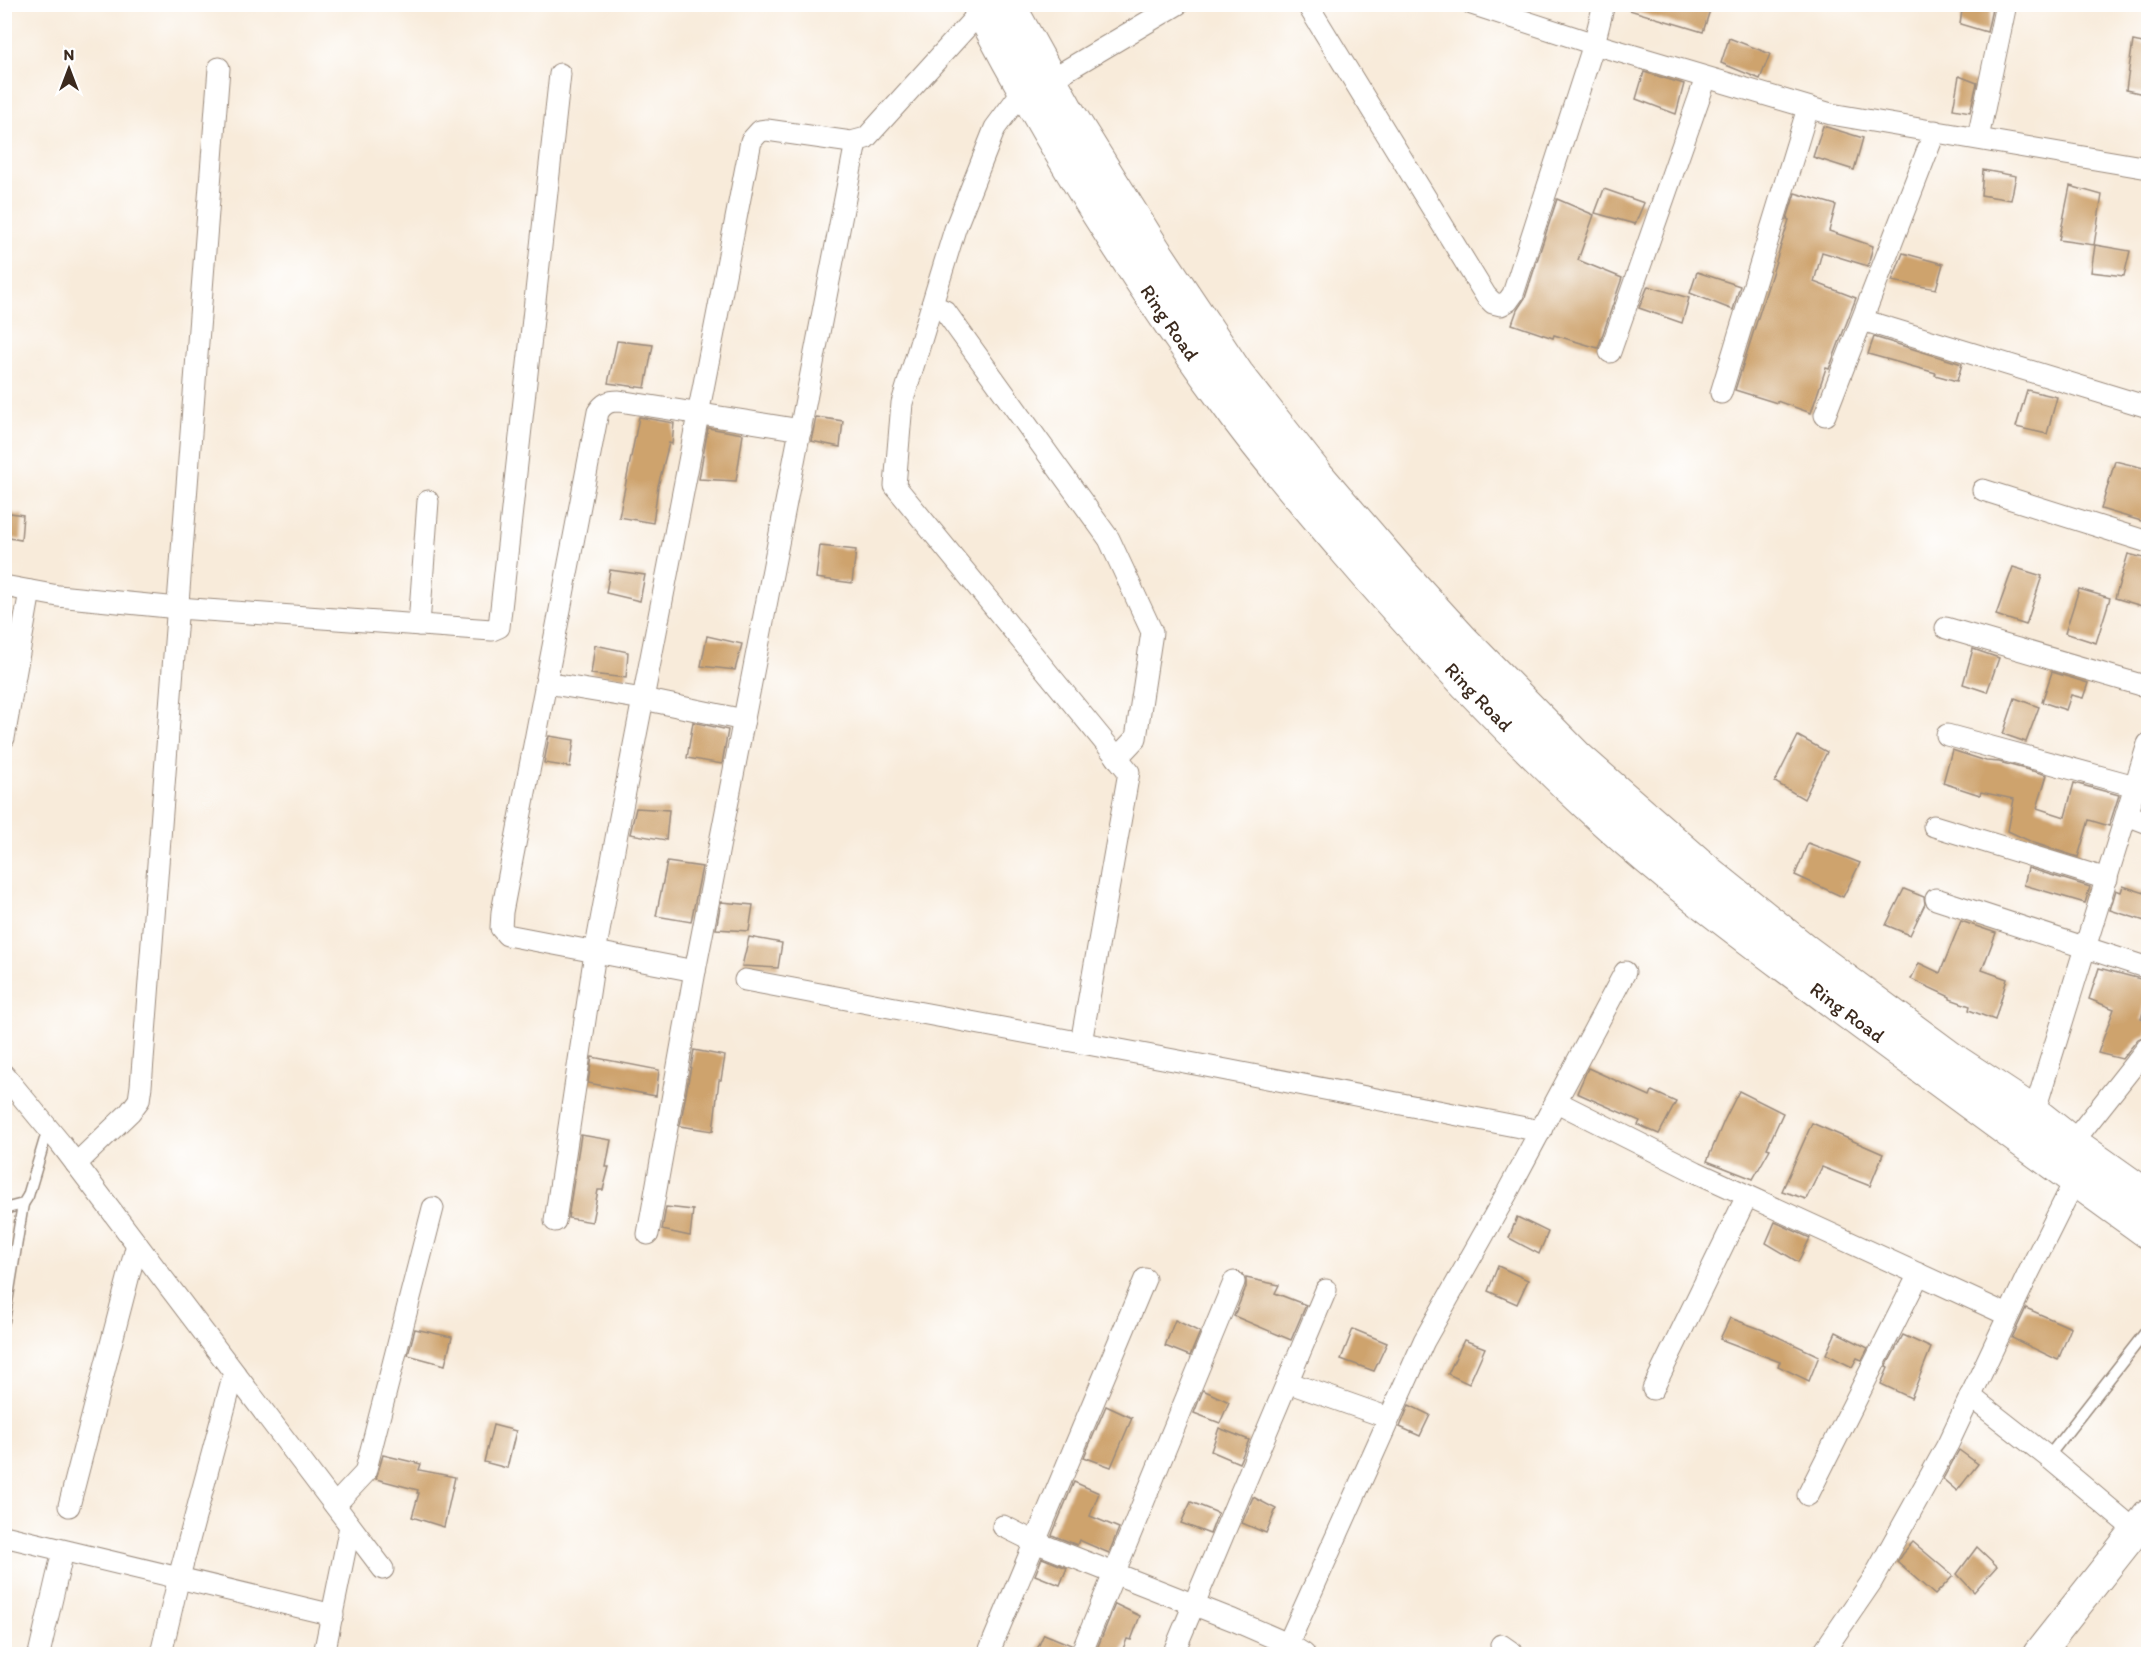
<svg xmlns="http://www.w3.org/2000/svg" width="2153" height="1659" font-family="Itim,sans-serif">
<rect width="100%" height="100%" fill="#fff"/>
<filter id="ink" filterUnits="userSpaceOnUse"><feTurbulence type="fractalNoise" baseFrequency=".0167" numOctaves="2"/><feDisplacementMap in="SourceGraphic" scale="12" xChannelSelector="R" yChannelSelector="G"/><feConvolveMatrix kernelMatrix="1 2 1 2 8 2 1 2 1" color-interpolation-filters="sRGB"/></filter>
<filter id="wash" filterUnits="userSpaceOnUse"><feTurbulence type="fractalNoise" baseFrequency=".008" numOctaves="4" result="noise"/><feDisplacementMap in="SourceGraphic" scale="24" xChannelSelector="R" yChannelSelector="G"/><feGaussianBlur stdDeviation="1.35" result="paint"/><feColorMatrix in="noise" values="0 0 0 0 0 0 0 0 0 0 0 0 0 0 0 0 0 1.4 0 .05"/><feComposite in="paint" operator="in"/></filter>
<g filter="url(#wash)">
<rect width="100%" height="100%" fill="#f8ebda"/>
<g id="blocks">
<!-- building -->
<g fill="#cea36d">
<polygon points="1626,4 1703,4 1711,7 1703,32 1626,9"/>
<polygon points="1963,4 1993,4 1987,32 1960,24"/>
<polygon points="1729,38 1770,54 1760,79 1721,63"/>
<polygon points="2133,41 2148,44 2148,95 2126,90"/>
<polygon points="1644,72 1684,84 1676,114 1636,99"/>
<polygon points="1959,76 1977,83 1970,112 1953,109"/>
<polygon points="1823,126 1863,138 1854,170 1813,157"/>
<polygon points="1983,170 2016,176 2011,200 1981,195"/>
<polygon points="2070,186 2102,195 2094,245 2059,240"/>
<polygon points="1604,189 1644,203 1635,224 1595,213"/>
<polygon points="1795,193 1836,205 1829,231 1873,246 1868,266 1822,252 1814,282 1856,298 1829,369 1826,368 1811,413 1777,401 1777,403 1735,390 1789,220 1787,219"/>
<polygon points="1557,199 1594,215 1578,260 1622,278 1598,348 1554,335 1553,338 1512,324 1517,310 1525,298"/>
<polygon points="2095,245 2130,251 2124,276 2091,272"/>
<polygon points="1903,253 1943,264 1936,289 1892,281"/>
<polygon points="1697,272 1740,286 1733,310 1690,293"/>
<polygon points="1648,286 1689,298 1682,323 1639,308"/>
<polygon points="1874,337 1962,364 1957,381 1935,375 1936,373 1868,354"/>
<polygon points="617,341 653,345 645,388 608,383"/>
<polygon points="2027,390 2057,397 2047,434 2016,427"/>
<polygon points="639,417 674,423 672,444 669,443 658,486 653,523 619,517"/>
<polygon points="816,417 843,421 840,447 811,441"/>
<polygon points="708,428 743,434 736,481 699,479"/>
<polygon points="2115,461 2148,469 2148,523 2101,509"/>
<polygon points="4,512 23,515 21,540 4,537"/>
<polygon points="820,546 856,550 852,583 816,578"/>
<polygon points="2128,554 2148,559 2148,583 2142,606 2115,598"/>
<polygon points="2013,567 2042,576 2026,625 1996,615"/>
<polygon points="610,570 645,575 640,601 606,593"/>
<polygon points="2079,589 2110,598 2096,643 2065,633"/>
<polygon points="707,636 742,644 735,670 701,666"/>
<polygon points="595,645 628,652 626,678 591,674"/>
<polygon points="1973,649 1999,658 1987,692 1963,684"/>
<polygon points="2052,672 2088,683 2083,698 2071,695 2066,710 2042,702"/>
<polygon points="2015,698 2039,707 2026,742 2003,734"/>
<polygon points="693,722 728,730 722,764 687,758"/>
<polygon points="549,736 574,740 570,767 544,763"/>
<polygon points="1798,736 1827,752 1804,799 1775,782"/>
<polygon points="1952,750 1986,761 1999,762 2047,775 2037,808 2065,817 2074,783 2119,795 2109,826 2089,820 2078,857 2034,843 2008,831 2014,799 1981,792 1980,795 1943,783"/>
<polygon points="636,808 669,810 666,840 630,834"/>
<polygon points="1808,843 1860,863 1843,897 1795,875"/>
<polygon points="667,862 702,867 691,922 656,916"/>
<polygon points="2028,868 2090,887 2085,903 2024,885"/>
<polygon points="2123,886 2148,894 2148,922 2110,910 2116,890 2121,892"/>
<polygon points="1904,889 1924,897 1925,904 1910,935 1886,925"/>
<polygon points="721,902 753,905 749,931 716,929"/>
<polygon points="1961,921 1996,933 1982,970 2007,979 1995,1020 1969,1010 1970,1006 1950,999 1950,997 1911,979 1919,963 1940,973"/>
<polygon points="749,937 782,943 778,968 742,966"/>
<polygon points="2099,968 2148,981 2148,994 2141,1019 2148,1022 2147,1035 2138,1039 2122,1059 2098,1053 2114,1009 2089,999"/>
<polygon points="694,1050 725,1056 721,1080 719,1080 713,1131 680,1126"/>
<polygon points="592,1057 659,1070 656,1096 588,1083"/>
<polygon points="1588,1068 1650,1096 1652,1091 1676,1102 1659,1134 1638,1125 1640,1121 1577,1093"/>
<polygon points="1739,1091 1783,1113 1767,1148 1770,1149 1753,1179 1707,1161 1724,1121"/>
<polygon points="1812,1123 1883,1154 1870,1186 1822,1167 1806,1199 1782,1191"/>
<polygon points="581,1135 611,1140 606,1167 609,1167 603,1190 598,1190 592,1222 568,1218"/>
<polygon points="666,1207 693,1210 690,1236 662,1230"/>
<polygon points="1517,1217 1548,1232 1539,1254 1509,1238"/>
<polygon points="1775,1222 1810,1238 1798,1262 1766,1243"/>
<polygon points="1498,1266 1528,1280 1517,1304 1488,1291"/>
<polygon points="1246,1278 1279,1285 1275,1293 1306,1305 1291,1340 1234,1316 1246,1287"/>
<polygon points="2026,1308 2071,1328 2058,1360 2012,1338"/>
<polygon points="1730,1318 1763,1330 1819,1356 1809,1381 1778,1366 1780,1362 1720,1339"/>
<polygon points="1175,1320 1200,1332 1190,1356 1165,1346"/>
<polygon points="415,1329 452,1337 445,1365 408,1355"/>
<polygon points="1353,1329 1387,1343 1374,1371 1341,1359"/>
<polygon points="1836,1332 1868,1348 1862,1360 1857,1358 1852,1367 1826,1354"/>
<polygon points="1903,1335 1931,1348 1911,1398 1881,1384 1888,1368 1886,1367"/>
<polygon points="1464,1340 1485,1348 1469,1384 1448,1374"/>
<polygon points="1203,1390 1229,1402 1220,1423 1194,1413"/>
<polygon points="1409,1405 1430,1415 1420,1436 1400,1427"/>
<polygon points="1106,1406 1132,1418 1111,1467 1084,1457"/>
<polygon points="493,1425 516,1431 507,1468 484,1462"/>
<polygon points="1219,1428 1249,1440 1239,1463 1211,1451"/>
<polygon points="1959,1450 1978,1464 1957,1491 1943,1479"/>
<polygon points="383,1455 421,1464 419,1470 455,1477 444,1527 412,1517 419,1493 417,1493 418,1490 376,1479"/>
<polygon points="1074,1482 1099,1493 1090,1516 1119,1528 1109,1553 1079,1540 1077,1545 1052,1535"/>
<polygon points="1253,1497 1276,1509 1266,1533 1242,1523"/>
<polygon points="1191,1502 1218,1513 1210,1534 1181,1523"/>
<polygon points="1913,1542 1953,1576 1935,1595 1897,1562 1902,1554"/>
<polygon points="1977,1547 1997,1566 1974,1592 1957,1574"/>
<polygon points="1042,1558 1067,1568 1060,1585 1035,1575"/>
<polygon points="1115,1604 1140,1616 1131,1640 1127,1639 1121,1654 1095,1654"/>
<polygon points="1044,1634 1071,1645 1068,1654 1035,1654"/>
</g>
</g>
</g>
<g filter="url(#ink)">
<use href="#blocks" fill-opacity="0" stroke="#9a8a7c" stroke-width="1.5"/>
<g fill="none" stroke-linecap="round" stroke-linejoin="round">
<defs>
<g id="lane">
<polyline points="4,1209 23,1204 28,1196 48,1129"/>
<polyline points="4,1321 23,1204"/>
<polyline points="2048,1457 2148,1329"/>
</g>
<g id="street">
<polyline points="1307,4 1486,296 1493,303 1501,305 1508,301 1513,294 1594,44 1604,4"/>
<polyline points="1472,4 1594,44 1831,114 2148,168"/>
<polyline points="1050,80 1178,4"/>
<polyline points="1024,89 995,128 955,229 902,403 895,486 1129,772 1081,1043"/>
<polyline points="1978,138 2006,4"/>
<polyline points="932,305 945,311 1109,539 1152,632 1136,738 1117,758"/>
<polyline points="1862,320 2148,407"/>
<polyline points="1610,352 1706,78"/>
<polyline points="1721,393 1808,108"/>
<polyline points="1825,415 1935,131"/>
<polyline points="1983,490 2148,542"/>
<polyline points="4,586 58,596 178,608 492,630 499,627 560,74"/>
<polyline points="419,625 428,501"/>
<polyline points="1946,628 2148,687"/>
<polyline points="546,683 643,699 744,720"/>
<polyline points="1947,735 2135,786"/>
<polyline points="4,738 30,591"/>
<polyline points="2127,815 2148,823"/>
<polyline points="1934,826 2107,879"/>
<polyline points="1936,899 2148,968"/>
<path d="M695,971L507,935L501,928L502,912L598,412C604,403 609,401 619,401L801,430"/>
<polyline points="745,980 1211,1067 1541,1131"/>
<polyline points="4,1075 61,1144 383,1569"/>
<polyline points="1557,1102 1696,1172 2008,1315"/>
<polyline points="2034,1113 2148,744"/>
<polyline points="2072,1143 2148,1047"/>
<polyline points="76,1164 130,1112 139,1100 141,1086 219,68"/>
<polyline points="555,1221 595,953 617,833 751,141 760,131 767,130 851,142 866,138 982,10"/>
<polyline points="648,1234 695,971 856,142"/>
<polyline points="1287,1382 1389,1418"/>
<polyline points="1653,1389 1747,1196"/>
<polyline points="1970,1396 2048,1457 2136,1531"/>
<polyline points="1808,1495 1919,1274"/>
<polyline points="335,1505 365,1473 433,1208"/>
<polyline points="69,1506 137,1244"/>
<polyline points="1003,1526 1035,1542 1233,1620 1288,1644 1304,1654"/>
<polyline points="4,1536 333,1615"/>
<polyline points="1288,1644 1424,1341 1507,1193 1625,972"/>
<polyline points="1501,1645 1514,1654"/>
<polyline points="39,1654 63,1551"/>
<polyline points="161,1654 179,1577 231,1384 235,1374"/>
<polyline points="324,1654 350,1526"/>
<polyline points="988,1654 1145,1279"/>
<polyline points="1081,1654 1234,1282"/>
<polyline points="1173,1654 1326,1290"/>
<polyline points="1822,1654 1872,1581 1948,1444 2029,1272 2075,1180"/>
</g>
<polyline id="secondary" points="2038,1654 2148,1515"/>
<g id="highway">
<path id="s1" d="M978,4C1054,150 1142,289 1239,420C1272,464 1308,506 1343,547C1425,643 1512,735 1605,821C1677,887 1757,944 1835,1003C1939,1080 2043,1157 2148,1232"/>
<polyline points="1008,4 1068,112 1154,250 1237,374 1315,473 1401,573 1463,641 1579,759 1709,873 1807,952 1952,1059 2034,1113 2072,1143 2148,1197"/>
</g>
</defs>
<!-- lane casing -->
<use href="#lane" stroke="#9a8a7c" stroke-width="13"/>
<!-- street casing -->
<use href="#street" stroke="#9a8a7c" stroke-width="23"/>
<!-- secondary casing -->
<use href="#secondary" stroke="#9a8a7c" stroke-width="32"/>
<!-- highway casing -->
<use href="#highway" stroke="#9a8a7c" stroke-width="35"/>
<!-- lane -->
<use href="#lane" stroke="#fff" stroke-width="10"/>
<!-- street -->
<use href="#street" stroke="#fff" stroke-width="21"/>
<!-- secondary -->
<use href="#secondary" stroke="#fff" stroke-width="30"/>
<!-- highway -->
<use href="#highway" stroke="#fff" stroke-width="33"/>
</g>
</g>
<g text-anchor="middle" stroke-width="5" stroke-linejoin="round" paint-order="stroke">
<!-- street labels -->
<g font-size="20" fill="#3b2a1e" stroke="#fff">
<text dy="7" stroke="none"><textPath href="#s1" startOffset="372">Ring Road</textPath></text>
<text dy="7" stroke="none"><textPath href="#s1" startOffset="858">Ring Road</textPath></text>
<text dy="7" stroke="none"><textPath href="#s1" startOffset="1344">Ring Road</textPath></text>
</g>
</g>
<!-- margin -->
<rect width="2153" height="1659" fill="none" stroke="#fff" stroke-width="24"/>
<!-- north arrow -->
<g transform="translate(69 69)" stroke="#ffffff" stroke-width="4.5" paint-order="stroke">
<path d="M0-4.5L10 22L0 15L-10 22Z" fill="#3b2a1e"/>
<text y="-9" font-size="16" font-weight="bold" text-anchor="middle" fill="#3b2a1e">N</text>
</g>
</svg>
